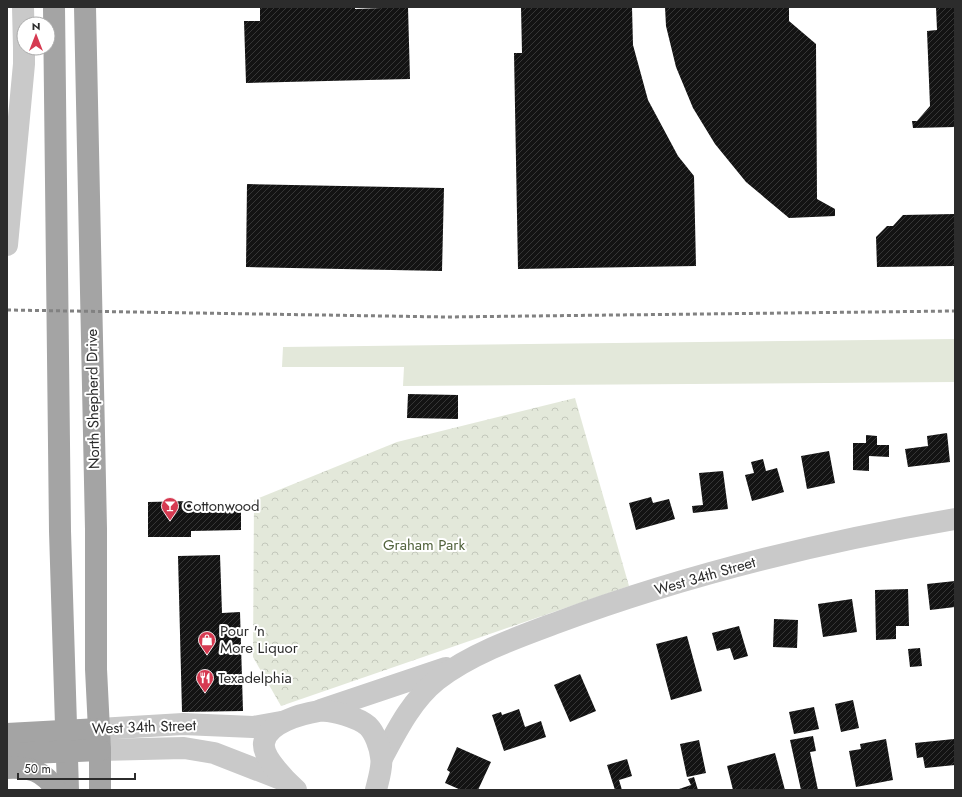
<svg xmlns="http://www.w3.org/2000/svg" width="962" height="797" font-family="Jost,sans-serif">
<defs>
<pattern id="park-crowns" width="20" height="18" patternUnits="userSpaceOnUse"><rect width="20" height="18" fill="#e3e8da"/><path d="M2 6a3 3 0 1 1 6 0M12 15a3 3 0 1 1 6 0" fill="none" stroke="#c3c7bb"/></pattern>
<pattern id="building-hatch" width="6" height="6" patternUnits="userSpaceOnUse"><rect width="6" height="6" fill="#131313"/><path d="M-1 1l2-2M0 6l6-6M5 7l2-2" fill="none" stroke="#363636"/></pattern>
</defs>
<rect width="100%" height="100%" fill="#fff"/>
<!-- green -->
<polygon fill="#e3e8da" points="955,339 955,382 403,386 404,367 282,367 283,347"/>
<!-- park -->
<polygon fill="url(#park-crowns)" points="575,398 629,586 281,706 253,657 254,500 397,442"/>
<!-- building -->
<g fill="url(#building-hatch)">
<polygon points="260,7 355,7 355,9 408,7 410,79 246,83 244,21 260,21"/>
<polygon points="521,7 632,7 633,45 648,100 678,156 694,176 696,266 518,269 514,53 522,53"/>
<polygon points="665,7 789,7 789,21 816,44 817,199 835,209 835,216 789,218 746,182 715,144 693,108 676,67 666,26"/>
<polygon points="936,7 955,7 955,127 913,128 912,121 917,121 930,106 927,31 937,30"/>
<polygon points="247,184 444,188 442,271 246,267"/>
<polygon points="955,214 955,266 877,267 876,237 887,226 893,226 903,215"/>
<polygon points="408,394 458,395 458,419 407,418"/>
<polygon points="947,433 950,462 908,467 905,449 928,446 927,436"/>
<polygon points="866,435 877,436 877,445 889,445 889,457 869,456 869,471 853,470 853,443 866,443"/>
<polygon points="829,451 835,483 807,489 801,456"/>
<polygon points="763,459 766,471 777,468 784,492 752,501 745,475 754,473 751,462"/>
<polygon points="723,471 728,509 693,513 692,506 703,505 699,473"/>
<polygon points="651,497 653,503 669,499 675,519 636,530 629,503"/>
<polygon points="191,501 191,511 241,511 241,530 191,531 191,537 148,537 148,502"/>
<polygon points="220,555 222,613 240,612 243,711 182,712 178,556"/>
<polygon points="955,581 955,607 930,610 927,584"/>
<polygon points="908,589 909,626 896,626 896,639 876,640 875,590"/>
<polygon points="852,599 857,632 823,637 818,604"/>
<polygon points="774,619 798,620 797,648 773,647"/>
<polygon points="739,626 748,656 734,660 730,648 717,651 712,633"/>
<polygon points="687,636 702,691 671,700 656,644"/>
<polygon points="920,648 922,666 910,667 908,649"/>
<polygon points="580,674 596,711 570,722 554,685"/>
<polygon points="853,700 859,728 841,732 835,704"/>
<polygon points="814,707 819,729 794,734 789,712"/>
<polygon points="519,709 525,727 541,721 546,737 504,751 492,715 501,712 502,715"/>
<polygon points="813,736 816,751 810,752 818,790 801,790 790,740"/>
<polygon points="886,739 893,780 856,787 849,751 861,749 860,744"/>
<polygon points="954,739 955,765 925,768 923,757 917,758 915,743"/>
<polygon points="699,740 706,773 687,777 680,744"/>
<polygon points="457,747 491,762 478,790 461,790 445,783 450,772 447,770"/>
<polygon points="775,753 785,790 733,790 727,766"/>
<polygon points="627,759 632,776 619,780 622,790 615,790 607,765"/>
<polygon points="694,777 698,790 676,790 691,785 688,779"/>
</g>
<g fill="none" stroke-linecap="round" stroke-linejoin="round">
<!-- minor -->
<g stroke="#c9c9c9" stroke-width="22">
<polyline points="23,7 24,48"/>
<polyline points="7,245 24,64 24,48"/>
<polyline points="321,710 446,668"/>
<polyline points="99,729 183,724 253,727 281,722"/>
<polyline points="100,750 184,748 214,753 286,781"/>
<path d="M382,758C397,730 412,700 437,680C470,654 518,637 556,623C685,575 820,542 955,519"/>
<path d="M296,790C286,781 262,757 264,743C267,723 301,714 319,711C331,709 359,718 368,726C375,733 380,747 381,757C383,766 378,781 376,790"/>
</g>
<!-- major -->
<g stroke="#a4a4a4" stroke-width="22">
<polyline points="54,7 60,531 68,790"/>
<polyline points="85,7 96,529 96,669 100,750 100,790"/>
<polyline points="7,734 99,729"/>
<polyline points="7,754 100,750"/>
<path d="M7,768C30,767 43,770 56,790"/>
</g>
<!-- rail -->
<polyline stroke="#818181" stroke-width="3" stroke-dasharray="4 3" stroke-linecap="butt" points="7,310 447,317 955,311"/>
</g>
<!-- icons -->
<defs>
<symbol id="bar-pin" viewBox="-11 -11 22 30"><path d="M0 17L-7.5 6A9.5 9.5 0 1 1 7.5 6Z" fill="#d63a51" stroke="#fff"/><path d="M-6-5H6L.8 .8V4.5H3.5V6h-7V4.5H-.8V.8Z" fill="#fff"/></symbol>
<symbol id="shop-pin" viewBox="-11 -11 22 30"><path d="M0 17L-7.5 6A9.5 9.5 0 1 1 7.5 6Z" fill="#d63a51" stroke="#fff"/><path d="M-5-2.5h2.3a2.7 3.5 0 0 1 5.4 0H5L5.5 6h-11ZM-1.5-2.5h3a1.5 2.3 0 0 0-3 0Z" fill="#fff"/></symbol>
<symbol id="restaurant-pin" viewBox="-11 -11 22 30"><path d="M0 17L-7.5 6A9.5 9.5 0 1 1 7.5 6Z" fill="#d63a51" stroke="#fff"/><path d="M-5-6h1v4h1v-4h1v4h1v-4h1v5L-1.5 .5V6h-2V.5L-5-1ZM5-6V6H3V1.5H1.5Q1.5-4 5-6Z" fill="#fff"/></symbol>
</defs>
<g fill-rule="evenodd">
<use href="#bar-pin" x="160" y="496" width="20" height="27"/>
<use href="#shop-pin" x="197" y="630" width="20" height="27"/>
<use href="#restaurant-pin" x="195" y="668" width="20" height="27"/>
</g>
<g text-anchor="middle" stroke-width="4" stroke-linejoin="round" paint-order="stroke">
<!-- street labels -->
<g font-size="15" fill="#2c2c2c" stroke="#fff">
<text transform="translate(93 399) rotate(-91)" y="5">North Shepherd Drive</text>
<text transform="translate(705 576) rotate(-16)" y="5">West 34th Street</text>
<text transform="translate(144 727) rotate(-2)" y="5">West 34th Street</text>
</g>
<!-- poi labels -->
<g font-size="15" fill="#2c2c2c" stroke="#fff" text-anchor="start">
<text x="183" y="511">Cottonwood</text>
<text x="220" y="636">Pour 'n<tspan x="220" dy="17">More Liquor</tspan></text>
<text x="218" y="683">Texadelphia</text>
</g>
<!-- park labels -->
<g font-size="15" fill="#52633d" stroke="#fff">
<text x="424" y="550">Graham Park</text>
</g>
</g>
<!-- border -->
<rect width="962" height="797" fill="none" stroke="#2c2c2c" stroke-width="16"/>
<!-- north arrow -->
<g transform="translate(36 36)"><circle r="19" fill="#ffffff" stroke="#ababab"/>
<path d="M0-3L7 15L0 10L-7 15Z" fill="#d63a51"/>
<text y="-6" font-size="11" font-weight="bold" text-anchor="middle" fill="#2c2c2c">N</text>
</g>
<!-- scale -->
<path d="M18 773v6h117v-6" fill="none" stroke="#2c2c2c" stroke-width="2"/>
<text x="24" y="773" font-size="12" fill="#2c2c2c" stroke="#ffffff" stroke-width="3" paint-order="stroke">50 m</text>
</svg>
